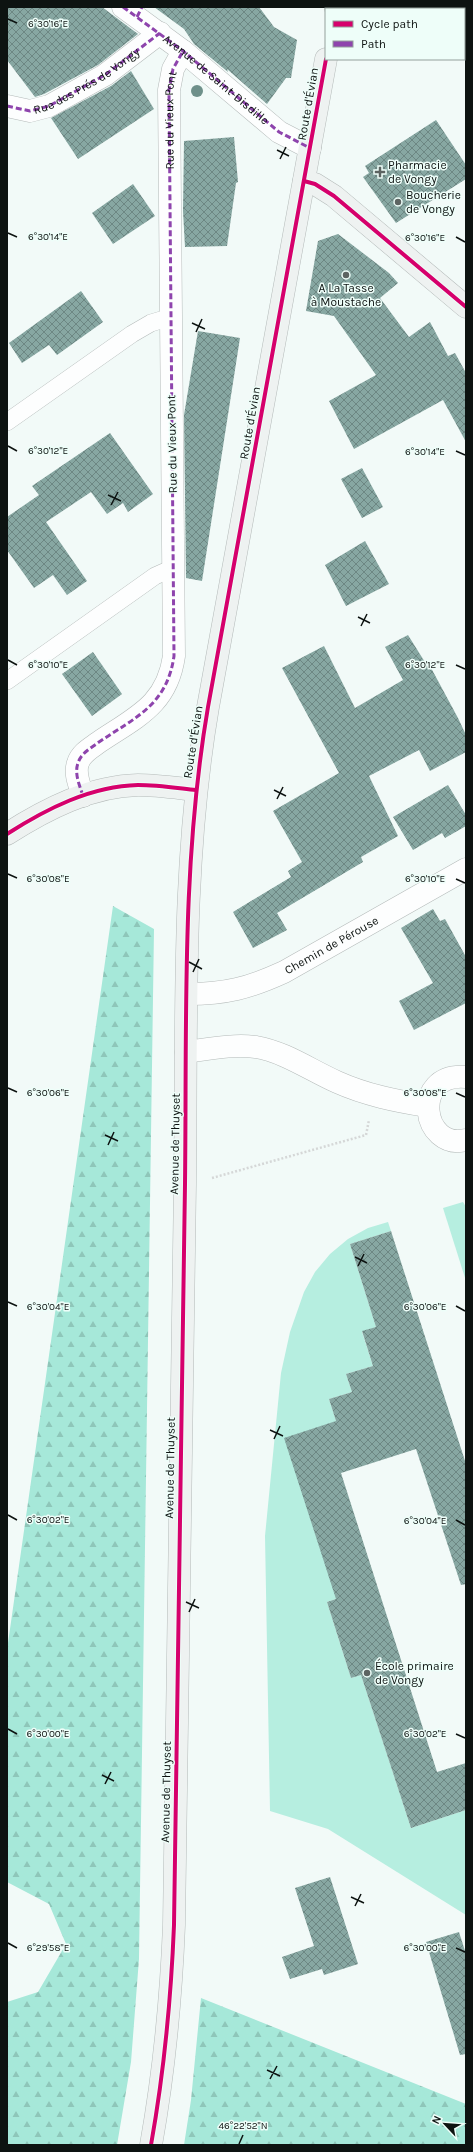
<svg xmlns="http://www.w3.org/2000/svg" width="473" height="2152" font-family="Karla,sans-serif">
<defs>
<pattern id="forest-firs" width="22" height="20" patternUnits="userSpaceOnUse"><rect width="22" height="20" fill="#a6e8d9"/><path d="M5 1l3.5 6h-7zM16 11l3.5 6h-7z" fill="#8ec6b9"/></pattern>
<pattern id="building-cross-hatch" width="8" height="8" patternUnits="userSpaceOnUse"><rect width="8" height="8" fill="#87a7a2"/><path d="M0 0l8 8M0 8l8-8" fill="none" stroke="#6d8783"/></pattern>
</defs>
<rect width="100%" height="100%" fill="#f2faf8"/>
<!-- green -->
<g fill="#b6eee0">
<polygon points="463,1202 466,1207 466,1281 443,1208"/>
<polygon points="388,1222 391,1231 350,1244 376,1327 362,1332 373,1366 346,1374 352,1392 329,1399 336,1421 336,1599 327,1602 351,1678 361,1675 411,1828 466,1810 466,1915 328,1829 270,1811 265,1536 281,1373 290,1332 304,1292 315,1272 330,1254 348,1239 368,1228"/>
</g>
<!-- forest -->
<g fill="url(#forest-firs)">
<polygon points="113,906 154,929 139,1959 131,2062 117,2145 7,2145 7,2002 38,1992 66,1944 49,1904 7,1882 7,1650"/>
<polygon points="201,1998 466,2104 466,2145 184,2145 191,2100"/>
</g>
<!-- building -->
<g fill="url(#building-cross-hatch)">
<polygon points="7,7 102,7 138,34 98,65 44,94 35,97 7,60"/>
<polygon points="154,7 259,7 274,27 297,40 291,78 286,78 267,104 227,69 228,72 194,44 184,29"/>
<polygon points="131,71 154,109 78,159 51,118 111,86"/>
<polygon points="436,120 466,165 466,179 396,223 363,177 369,173 365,166"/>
<polygon points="234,137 238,182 236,183 227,246 185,247 183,211 184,141"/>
<polygon points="133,184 155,216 113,244 92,213"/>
<polygon points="338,234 389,273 398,283 380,298 409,337 430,322 448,356 455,353 466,373 466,442 443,400 354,449 329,401 376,375 334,316 306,311 318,241"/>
<polygon points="81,291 103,322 57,355 49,345 22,363 9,343"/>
<polygon points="198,331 240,338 202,581 186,578 184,415"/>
<polygon points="110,433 153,494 128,512 123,503 107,514 91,492 46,522 87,581 67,595 53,575 34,588 7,550 7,517 39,495 32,486"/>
<polygon points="362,468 383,507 362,518 341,479"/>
<polygon points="365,541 389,584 346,606 325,565"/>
<polygon points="408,635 428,667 430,666 458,718 466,735 466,752 430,771 419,750 369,776 398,836 361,857 363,862 277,913 287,930 253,948 233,912 291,877 288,871 302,862 273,811 339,773 282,668 324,646 355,708 403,680 385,647"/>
<polygon points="93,652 122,694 92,716 62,674"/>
<polygon points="448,785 466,815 466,826 445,838 442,833 413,850 393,817"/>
<polygon points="433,909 440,921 445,919 466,957 466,1003 414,1030 399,1001 433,983 401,928"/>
<polygon points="391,1231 466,1464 466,1584 461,1585 416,1449 341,1473 437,1772 466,1763 466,1810 411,1828 361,1675 351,1678 327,1602 336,1599 284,1438 336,1421 329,1399 352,1392 346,1374 373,1366 362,1331 376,1327 350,1244"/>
<polygon points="330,1877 358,1964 324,1975 322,1969 290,1979 282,1957 314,1946 295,1888"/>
<polygon points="459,1932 466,1954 466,2054 460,2055 426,1942"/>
</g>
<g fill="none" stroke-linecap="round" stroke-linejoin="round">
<defs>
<g id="lane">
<polyline points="7,422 132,334 151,323 171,317"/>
<polyline points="7,681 155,576 164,572 173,571"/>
</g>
<g id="street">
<path id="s1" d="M123,7L183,51L279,132L310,148"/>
<path id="s2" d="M7,106L30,111L49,106L105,75L160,33"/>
<path id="s3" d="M83,796C80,786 74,774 78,763C81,753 91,748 99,742C136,717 167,705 174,656L169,90L173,69L183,51"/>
<path id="s4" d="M187,994C226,994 249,988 284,972L466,869"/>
<path d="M186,1052C209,1049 233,1044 256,1047C285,1052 310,1070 337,1082C366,1095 396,1101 427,1106"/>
<path d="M466,1077C410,1072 422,1151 466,1140"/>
</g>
<g id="secondary">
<polyline points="336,9 336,7"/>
<polyline points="304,181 315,184 334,196 466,307"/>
<path d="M7,834C46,809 91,786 138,785C157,785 177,788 196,790"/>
<path d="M151,2145C164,2072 171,2000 174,1925C178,1678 181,1431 185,1184C187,1025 181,864 208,707L326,59"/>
</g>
</defs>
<!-- lane casing -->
<use href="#lane" stroke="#b4bab9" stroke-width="18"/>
<!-- street casing -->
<use href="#street" stroke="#b4bab9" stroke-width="23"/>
<!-- secondary casing -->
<use href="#secondary" stroke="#b4bab9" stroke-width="23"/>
<!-- path -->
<polyline stroke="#d5d7d7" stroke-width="2.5" stroke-dasharray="2 2" stroke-linecap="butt" points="212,1178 366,1135 369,1120"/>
<!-- lane -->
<use href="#lane" stroke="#fdfefe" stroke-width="17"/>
<!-- street -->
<use href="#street" stroke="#fdfefe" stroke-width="22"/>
<!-- secondary -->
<use href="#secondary" stroke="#eef2f1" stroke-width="22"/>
<!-- quiet -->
<g stroke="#8e44ad" stroke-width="3" stroke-dasharray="6 3" stroke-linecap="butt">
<polyline points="123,7 183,51 279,132 310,148"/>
<polyline points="137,17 142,7"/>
<polyline points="7,106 30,111 49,106 105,75 160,33"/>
<path d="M83,796C80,786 74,774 78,763C81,753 91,748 99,742C136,717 167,705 174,656L169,90L173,69L183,51"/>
</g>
<defs>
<g id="cycleway">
<polyline points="304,181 315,184 334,196 466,307"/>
<path d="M7,834C46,809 91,786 138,785C157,785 177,788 196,790"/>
<path d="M151,2145C164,2072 171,2000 174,1925C178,1678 181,1431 185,1184C187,1025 181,864 208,707L326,59"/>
</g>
</defs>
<!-- cycleway casing -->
<use href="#cycleway" stroke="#eefef9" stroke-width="6"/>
<!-- cycleway -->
<use href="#cycleway" stroke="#d6006c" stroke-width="4"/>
</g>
<!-- trees -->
<circle fill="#6e908a" cx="197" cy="91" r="6"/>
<!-- ticks -->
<path fill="none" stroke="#0d1311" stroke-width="1.5" d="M8,19L17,23M277,150L289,156M280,159L286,147M8,233L17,237M456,237L465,242M192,323L205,329M196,332L202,319M8,446L17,451M456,451L465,455M108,495L121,501M111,505L118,492M358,617L370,623M361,626L367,614M8,660L17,665M456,665L465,669M274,790L286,796M277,799L283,787M8,874L17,878M456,879L465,883M189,962L202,969M193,972L199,959M8,1088L17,1092M456,1093L465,1097M105,1135L118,1141M108,1145L114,1132M355,1257L367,1263M358,1266L364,1254M8,1302L17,1306M456,1306L465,1311M270,1430L283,1436M274,1439L280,1426M8,1515L17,1520M456,1520L465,1525M186,1602L199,1608M189,1612L195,1599M8,1729L17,1734M456,1734L465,1738M102,1775L114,1781M105,1784L111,1772M351,1897L364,1903M355,1906L361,1894M8,1943L17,1948M456,1948L465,1952M267,2070L280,2076M270,2079L277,2066M239,2144L243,2135"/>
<!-- markers -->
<g fill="#5d6462" stroke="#eefef9" stroke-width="1.5">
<path d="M378 166h4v4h4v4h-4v4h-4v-4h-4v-4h4z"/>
<circle cx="398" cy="202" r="4"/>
<circle cx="346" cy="275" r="4"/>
<circle cx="367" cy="1673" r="4"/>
</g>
<g text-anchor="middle" stroke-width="3" stroke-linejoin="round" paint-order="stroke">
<!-- street labels -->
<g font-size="12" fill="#0d1311" stroke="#eefef9">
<text dy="4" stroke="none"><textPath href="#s2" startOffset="88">Rue des Prés de Vongy</textPath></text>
<text dy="4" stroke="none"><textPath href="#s1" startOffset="118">Avenue de Saint-Disdille</textPath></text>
<text transform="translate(308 104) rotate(-80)" y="4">Route d'Évian</text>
<text dy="4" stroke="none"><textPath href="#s3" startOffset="719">Rue du Vieux Pont</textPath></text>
<text transform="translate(250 423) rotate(-80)" y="4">Route d'Évian</text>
<text transform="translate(172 444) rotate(-91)" y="4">Rue du Vieux Pont</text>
<text transform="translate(193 742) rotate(-81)" y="4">Route d'Évian</text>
<text dy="4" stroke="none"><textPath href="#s4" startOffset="155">Chemin de Pérouse</textPath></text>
<text transform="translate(175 1144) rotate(-89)" y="4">Avenue de Thuyset</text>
<text transform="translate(170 1468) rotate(-89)" y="4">Avenue de Thuyset</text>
<text transform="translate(166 1792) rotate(-89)" y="4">Avenue de Thuyset</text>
</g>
<!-- poi labels -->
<g font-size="12" fill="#0d1311" stroke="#eefef9" text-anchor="start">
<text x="388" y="169">Pharmacie<tspan x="388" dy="14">de Vongy</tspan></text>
<text x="406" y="199">Boucherie<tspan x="406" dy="14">de Vongy</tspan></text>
<text x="346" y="292" text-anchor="middle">A La Tasse<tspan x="346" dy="14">à Moustache</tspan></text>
<text x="375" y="1670">École primaire<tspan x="375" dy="14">de Vongy</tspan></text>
</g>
</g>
<g font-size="10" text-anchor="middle" fill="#0d1311" stroke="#eefef9" stroke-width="3" stroke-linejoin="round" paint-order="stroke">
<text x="48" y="27">6°30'16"E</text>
<text x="48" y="240">6°30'14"E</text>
<text x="425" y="241">6°30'16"E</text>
<text x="48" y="454">6°30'12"E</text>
<text x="425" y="455">6°30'14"E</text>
<text x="48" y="668">6°30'10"E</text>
<text x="425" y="668">6°30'12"E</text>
<text x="48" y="882">6°30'08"E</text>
<text x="425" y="882">6°30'10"E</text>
<text x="48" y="1096">6°30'06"E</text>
<text x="425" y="1096">6°30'08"E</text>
<text x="48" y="1310">6°30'04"E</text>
<text x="425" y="1310">6°30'06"E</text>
<text x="48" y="1523">6°30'02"E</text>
<text x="425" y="1524">6°30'04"E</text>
<text x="48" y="1737">6°30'00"E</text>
<text x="425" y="1737">6°30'02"E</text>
<text x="48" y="1951">6°29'58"E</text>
<text x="425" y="1951">6°30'00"E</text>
<text x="243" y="2129">46°22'52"N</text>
</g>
<!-- border -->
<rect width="473" height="2152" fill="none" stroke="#0d1311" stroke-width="16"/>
<!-- legend -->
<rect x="325" y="8" width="140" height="52" fill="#eefef9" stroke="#94a09c"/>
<rect x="333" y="21" width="20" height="6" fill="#d6006c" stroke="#94a09c"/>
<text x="361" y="28" font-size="12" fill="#0d1311">Cycle path</text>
<rect x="333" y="41" width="20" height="6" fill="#8e44ad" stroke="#94a09c"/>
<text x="361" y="48" font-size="12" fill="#0d1311">Path</text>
<!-- north arrow -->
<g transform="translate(445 2124) rotate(296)" stroke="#eefef9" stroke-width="3" paint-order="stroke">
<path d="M0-3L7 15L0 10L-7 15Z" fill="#0d1311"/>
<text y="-6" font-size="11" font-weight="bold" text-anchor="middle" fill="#0d1311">N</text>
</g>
</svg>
